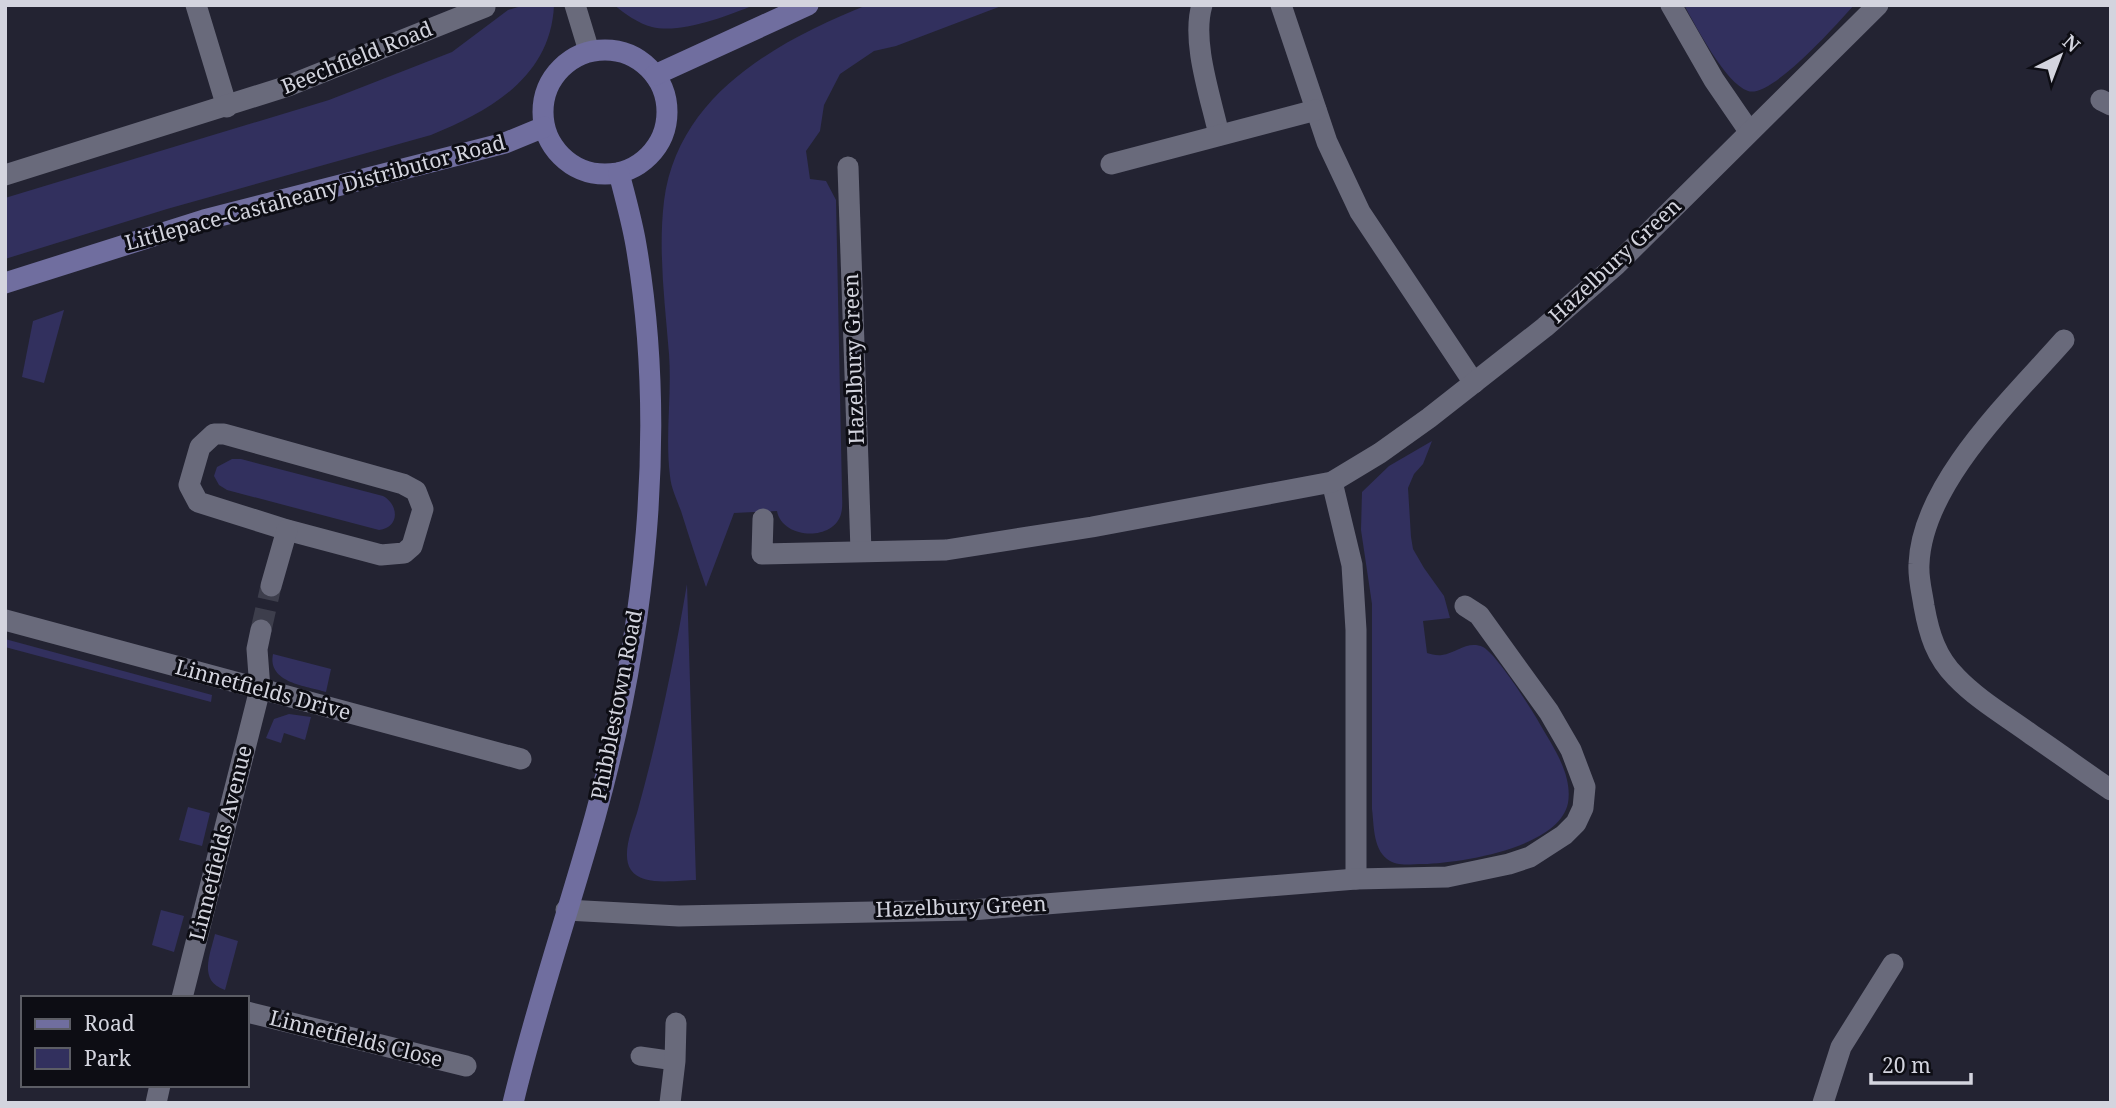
<svg xmlns="http://www.w3.org/2000/svg" width="2116" height="1108" font-family="'Noto Serif',serif">
<rect width="100%" height="100%" fill="#232332"/>
<!-- green -->
<g fill="#32305e">
<path d="M525,5H554C551,77 490,111 431,135L167,209L5,259V198L329,100L452,52L508,10Z"/>
<path d="M614,5H754C728,16 680,34 652,27C639,24 624,13 614,5Z"/>
<path d="M867,5H1004L896,46L874,51L840,74L824,105L820,131L806,151L810,179L826,181L836,200L842,492C842,498 843,507 841,514C833,542 782,539 777,511L734,513L706,587C697,562 689,536 681,511C677,500 671,488 670,476C665,436 672,394 669,354C665,303 658,252 664,201C678,94 778,41 867,5Z"/>
<path d="M1684,5H1854C1838,23 1771,99 1748,91C1725,83 1696,26 1684,5Z"/>
<polygon points="64,310 44,383 22,377 33,321"/>
<path d="M1432,441L1423,464L1414,474L1408,488L1411,537L1413,549L1424,568L1444,596L1450,618L1423,621L1427,653C1431,654 1437,656 1442,655C1456,653 1468,640 1483,647C1497,655 1528,704 1537,719C1551,744 1573,773 1568,803C1559,848 1460,863 1423,864C1411,864 1397,867 1387,859C1373,848 1374,825 1372,809V604L1361,530L1362,492L1389,466Z"/>
<path d="M232,459H241L383,496C399,505 400,527 379,530L227,490L219,485L214,476L217,467Z"/>
<path d="M687,584L696,880C677,880 643,887 631,870C621,856 632,828 637,813C658,738 674,661 687,584Z"/>
<polygon points="5,639 212,695 211,702 5,647"/>
<path d="M273,654L331,669L326,692C307,686 267,683 273,654Z"/>
<polygon points="289,714 311,717 305,740 284,733 281,743 266,738 274,719"/>
<polygon points="188,807 210,813 202,846 179,840"/>
<polygon points="161,910 184,916 174,952 152,945"/>
<path d="M215,934L238,941L225,990C198,981 210,955 215,934Z"/>
</g>
<g fill="none" stroke-linecap="round" stroke-linejoin="round">
<!-- street-tunnel -->
<polyline stroke="#3d3e4c" stroke-width="21" stroke-dasharray="21 10" stroke-linecap="butt" points="261,630 271,586"/>
<!-- lane -->
<polyline stroke="#696a7b" stroke-width="19" points="640,1056 675,1061"/>
<!-- street -->
<g stroke="#696a7b" stroke-width="21">
<polyline points="196,5 227,107"/>
<polyline points="575,5 589,51"/>
<path d="M1202,5C1191,42 1211,98 1219,135"/>
<polyline points="1281,5 1327,142 1360,212 1474,383"/>
<polyline points="1671,5 1714,80 1749,131"/>
<polyline points="2101,100 2111,105"/>
<polyline points="1111,164 1316,110"/>
<polyline points="848,167 861,551"/>
<polyline points="5,175 288,86 485,7"/>
<path d="M2064,340C2013,398 1922,483 1919,564C1918,578 1922,592 1924,606C1929,634 1936,657 1956,677C1978,700 2006,716 2032,735C2059,753 2084,772 2111,790"/>
<polygon points="214,434 224,434 403,484 416,491 423,509 412,546 404,553 381,555 287,530 198,502 189,485 200,447"/>
<polyline points="1332,482 1352,565 1356,630 1356,879"/>
<polyline points="763,519 762,554 946,550 1092,527 1332,482 1380,453 1429,418 1545,327 1616,265 1878,5"/>
<polyline points="271,586 287,530"/>
<polyline points="5,620 521,759"/>
<polyline points="566,910 679,916 971,910 1356,879 1447,877 1509,864 1530,857 1564,835 1576,823 1583,808 1585,787 1571,750 1549,712 1479,615 1465,606"/>
<polyline points="182,998 260,689 257,649 261,630"/>
<polyline points="247,1012 466,1066"/>
<polyline points="156,1103 160,1085"/>
<polyline points="670,1103 675,1061 676,1023"/>
<polyline points="1823,1103 1841,1047 1893,964"/>
</g>
<!-- secondary -->
<g stroke="#706e9f" stroke-width="21">
<circle cx="605" cy="112" r="62"/>
<polyline points="655,75 808,5"/>
<polyline points="5,283 204,220 505,143 544,127"/>
<path d="M513,1103C536,1006 568,913 595,817C645,636 668,431 636,245C632,221 625,197 619,173"/>
</g>
</g>
<g text-anchor="middle" stroke-width="6" stroke-linejoin="round" paint-order="stroke">
<!-- street labels -->
<g font-size="21" fill="#d3d4de" stroke="#0d0d14">
<text transform="translate(357 58) rotate(-22)" y="7">Beechfield Road</text>
<text transform="translate(315 193) rotate(-15)" y="7">Littlepace-Castaheany Distributor Road</text>
<text transform="translate(1615 261) rotate(-43)" y="7">Hazelbury Green</text>
<text transform="translate(854 359) rotate(-92)" y="7">Hazelbury Green</text>
<text transform="translate(263 690) rotate(15)" y="7">Linnetfields Drive</text>
<text transform="translate(617 705) rotate(-79)" y="7">Phibblestown Road</text>
<text transform="translate(221 843) rotate(-76)" y="7">Linnetfields Avenue</text>
<text transform="translate(961 907) rotate(-2)" y="7">Hazelbury Green</text>
<text transform="translate(356 1039) rotate(14)" y="7">Linnetfields Close</text>
</g>
</g>
<!-- border -->
<rect width="2116" height="1108" fill="none" stroke="#d3d4de" stroke-width="14"/>
<!-- legend -->
<rect x="21" y="996" width="228" height="91" fill="#0d0d14" stroke="#5c5d65" stroke-width="2"/>
<rect x="35" y="1019" width="35" height="10" fill="#706e9f" stroke="#5c5d65" stroke-width="2"/>
<text x="84" y="1031" font-size="21" fill="#d3d4de">Road</text>
<rect x="35" y="1048" width="35" height="21" fill="#32305e" stroke="#5c5d65" stroke-width="2"/>
<text x="84" y="1066" font-size="21" fill="#d3d4de">Park</text>
<!-- north arrow -->
<g transform="translate(2060 56) rotate(42)" stroke="#0d0d14" stroke-width="5" paint-order="stroke">
<path d="M0-5L12 26L0 18L-12 26Z" fill="#d3d4de"/>
<text y="-10" font-size="19" font-weight="bold" text-anchor="middle" fill="#d3d4de">N</text>
</g>
<!-- scale -->
<path d="M1871 1073v10h100v-10" fill="none" stroke="#d3d4de" stroke-width="3.5"/>
<text x="1882" y="1073" font-size="21" fill="#d3d4de" stroke="#0d0d14" stroke-width="5" paint-order="stroke">20 m</text>
</svg>
